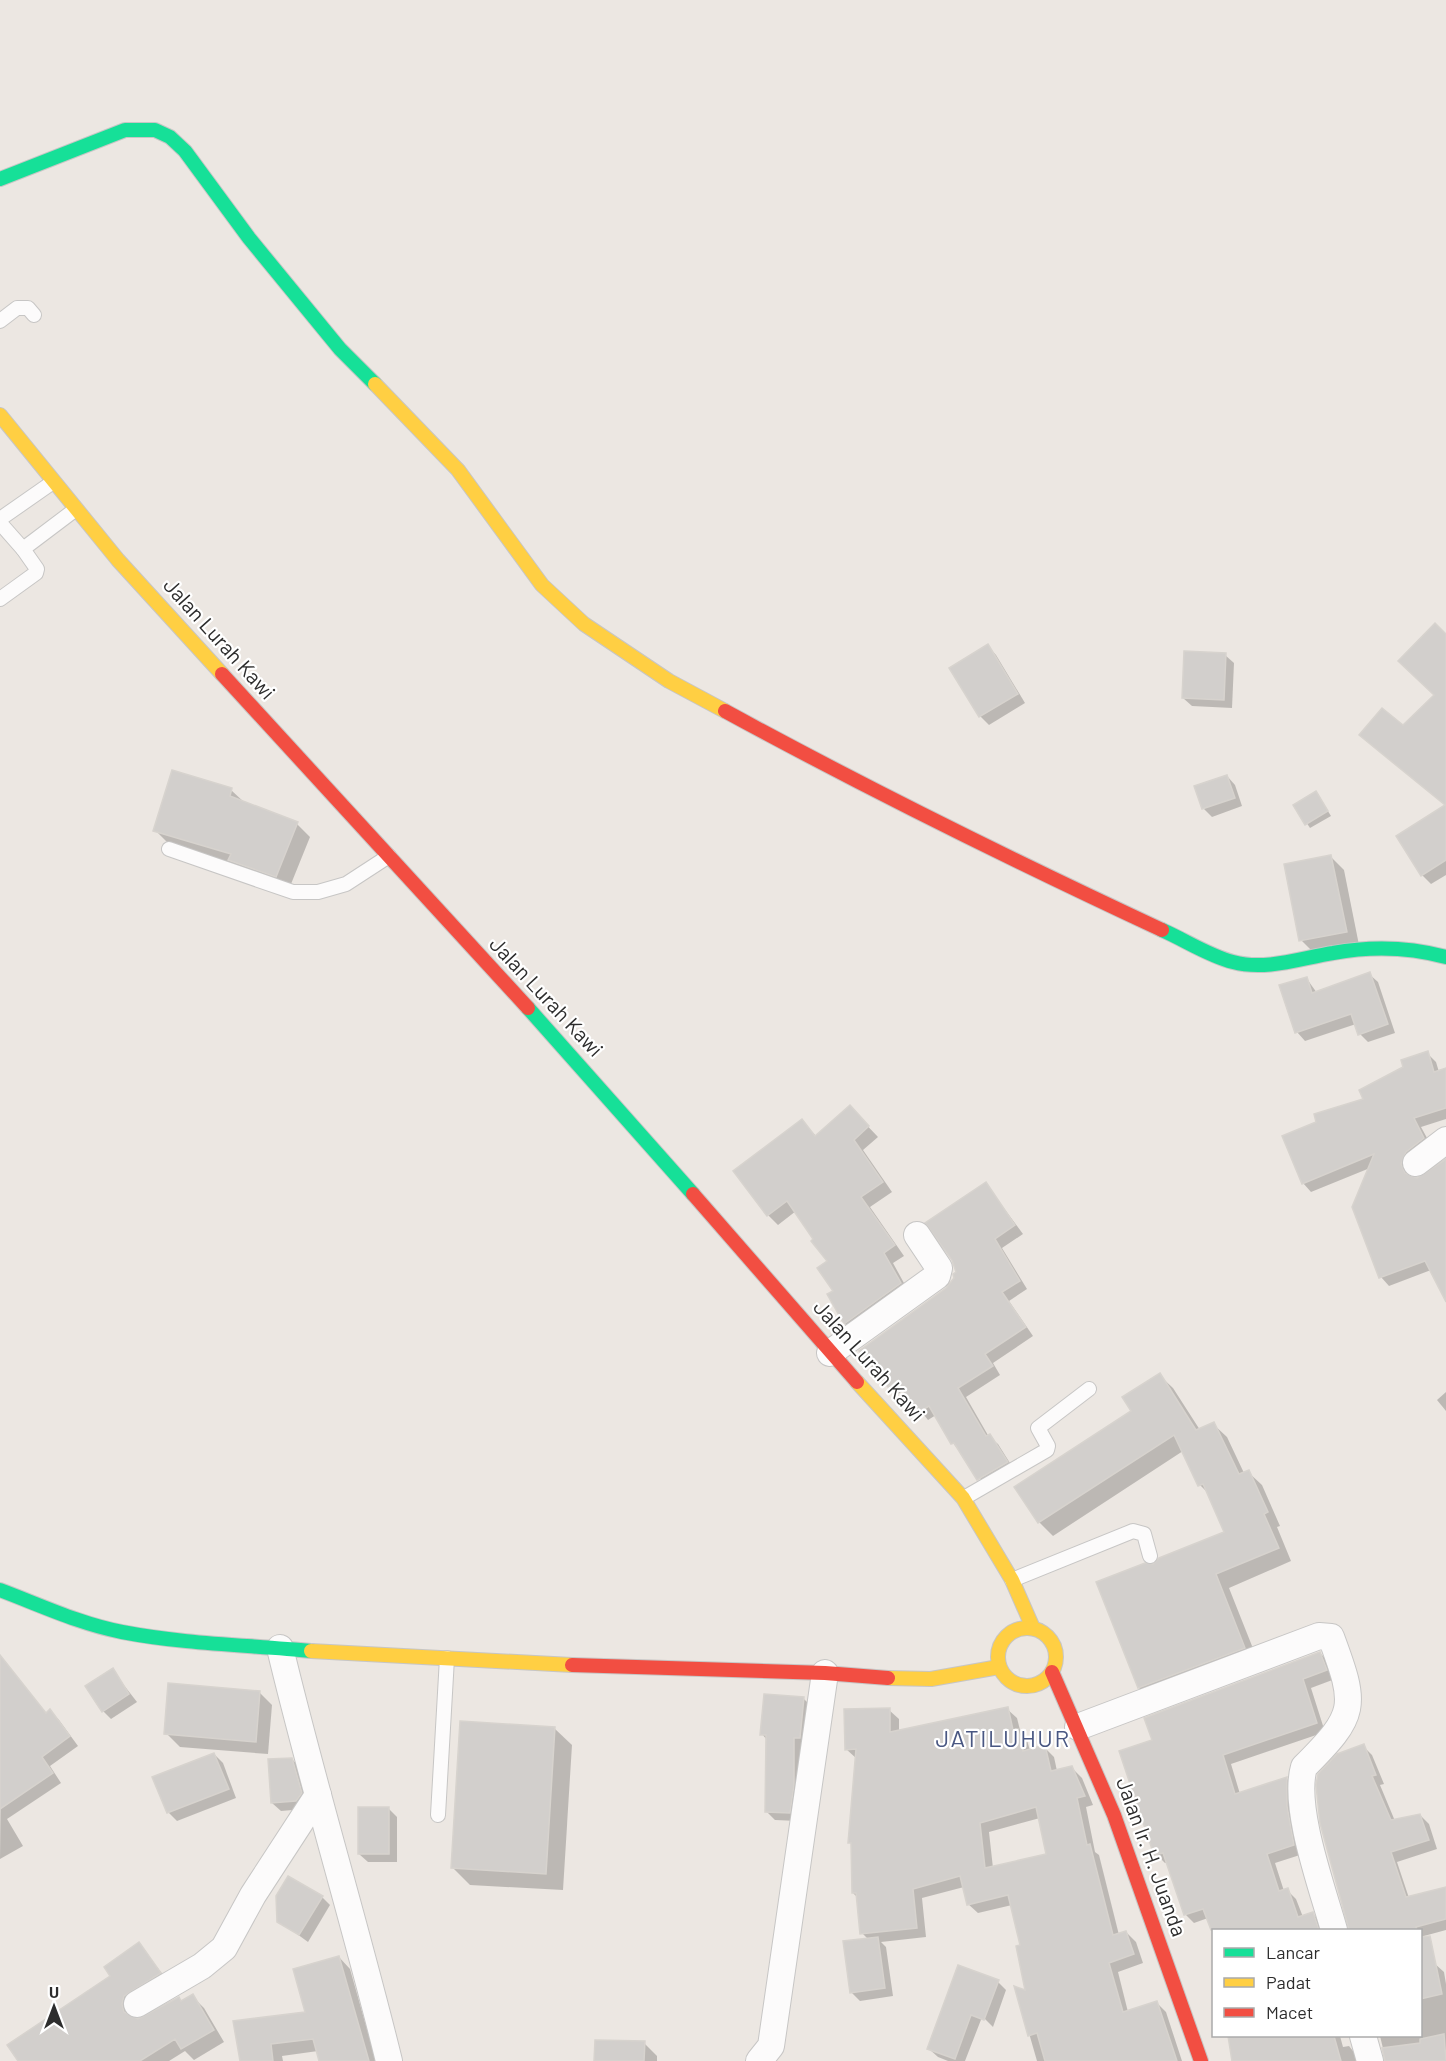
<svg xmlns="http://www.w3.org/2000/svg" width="1446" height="2061" font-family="Barlow,sans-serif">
<rect width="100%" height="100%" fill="#ece7e2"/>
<!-- shadow -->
<g fill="#0003" fill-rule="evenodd">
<polygon points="988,646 996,655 1025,703 989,725 980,716"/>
<polygon points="1225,655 1234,663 1232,708 1192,706 1183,698"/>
<polygon points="1227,776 1235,785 1242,806 1212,817 1203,808"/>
<polygon points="231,790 245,803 297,824 310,837 289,889 243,873 234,864 168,843 155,830"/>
<polygon points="1319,797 1331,816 1310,828 1295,805"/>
<polygon points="1446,807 1446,875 1431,884 1422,875"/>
<polygon points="1331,857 1344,870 1359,945 1314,953 1301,940"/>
<polygon points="1369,974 1378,982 1395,1033 1368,1042 1360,1034 1356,1024 1305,1041 1297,1032 1307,979 1317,993"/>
<polygon points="1427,1053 1436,1062 1439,1072 1446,1070 1446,1119 1421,1127 1432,1147 1411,1166 1412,1178 1425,1177 1446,1159 1446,1298 1431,1270 1389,1286 1381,1277 1370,1168 1311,1192 1303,1183 1318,1122 1366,1099"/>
<polygon points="859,1117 878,1137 863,1150 892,1192 870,1207 904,1256 893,1263 910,1294 855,1333 845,1324 829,1295 836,1291 829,1262 796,1211 778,1225 768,1215 802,1121 816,1136"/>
<polygon points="986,1184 1023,1234 1002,1248 1027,1289 1009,1301 1033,1336 993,1363 1000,1375 966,1397 989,1437 998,1444 1015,1471 987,1487 953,1443 936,1415 928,1420 904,1390 898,1394 889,1386 957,1273"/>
<polygon points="1159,1375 1173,1388 1200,1430 1213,1424 1227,1437 1244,1473 1248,1472 1262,1485 1280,1526 1277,1527 1291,1561 1229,1588 1258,1661 1152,1701 1139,1688 1154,1566 1226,1533 1209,1494 1200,1485 1183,1451 1053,1536 1039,1522 1133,1411"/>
<polygon points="1446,1392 1446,1411 1437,1400"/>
<polygon points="1320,1653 1329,1662 1335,1679 1311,1688 1325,1732 1231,1764 1240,1794 1287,1779 1296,1788 1303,1854 1275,1863 1284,1891 1287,1890 1296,1899 1303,1917 1313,1914 1322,1923 1324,1930 1214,1930 1214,1933 1208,1918 1194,1923 1185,1914 1168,1862 1165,1863 1156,1854 1154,1741"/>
<polygon points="2,1659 47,1714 50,1711 59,1720 78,1746 50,1766 61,1783 7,1819 23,1846 0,1859"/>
<polygon points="112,1670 137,1702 111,1719 103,1711"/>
<polygon points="259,1692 272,1705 268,1754 180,1747 167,1734"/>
<polygon points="803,1698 812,1707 798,1821 775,1820 766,1811 767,1740 762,1734"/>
<path d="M1007,1709L1017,1718L1021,1734L1027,1740L1030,1751L1044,1747L1054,1757L1057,1771L1072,1768L1082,1778L1093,1805L1086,1807L1095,1852L1099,1855L1119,1935L1126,1932L1136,1942L1143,1963L1118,1972L1128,2012L1157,2003L1166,2012L1182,2061H1037L1016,1988L1028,1993L1022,1946L1012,1905L978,1913L968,1904L964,1887L922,1898L926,1937L881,1942L886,1947L893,1996L860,2001L851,1992L869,1940L862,1933L858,1898L853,1893V1845L850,1842L857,1759L846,1749L889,1710L899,1719V1732ZM1040,1818L1047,1855L993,1868L989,1832Z"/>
<polygon points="554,1728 572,1745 563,1890 470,1885 453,1868"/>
<polygon points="1363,1746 1372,1755 1384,1784 1380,1785 1395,1821 1420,1815 1429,1824 1437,1849 1397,1862 1409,1898 1446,1891 1446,1930 1424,1936 1434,1963 1444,1972 1446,1984 1446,2061 1386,2061 1380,2036 1420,2036 1420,1930 1349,1930"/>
<polygon points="214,1754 223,1763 236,1798 177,1821 168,1812 154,1778"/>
<polygon points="292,1759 300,1768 309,1802 304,1809 281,1811 272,1803"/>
<polygon points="389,1809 397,1817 397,1862 368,1862 359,1854"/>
<polygon points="322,1897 330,1905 308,1942 279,1921"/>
<polygon points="139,1944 171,1985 135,2007 134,2019 144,2019 192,1996 204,2008 224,2042 194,2060 185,2051 169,2061 20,2061 112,1977"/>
<polygon points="339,1957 350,1969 376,2061 320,2061 318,2051 282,2056 283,2061 241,2061 307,2014"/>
<polygon points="998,1982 1006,1990 993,2027 985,2019 984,2012 965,2061 948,2061 938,2057 929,2049"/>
<polygon points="1229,2036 1340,2036 1343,2047 1349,2046 1361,2061 1235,2061"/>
<polygon points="644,2043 657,2056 657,2061 596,2061"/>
</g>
<!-- building -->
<g fill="#d2cfcc" stroke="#d7d3ce" stroke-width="1.5" fill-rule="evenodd">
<polygon points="1435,623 1446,634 1446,860 1421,876 1396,836 1445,805 1359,735 1382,708 1403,725 1434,695 1398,661"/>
<polygon points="988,644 1018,694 979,717 949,668"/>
<polygon points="1184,651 1226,653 1224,700 1182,698"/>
<polygon points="172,770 232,788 230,796 298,822 276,877 228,860 231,854 153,831"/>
<polygon points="1227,775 1235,798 1202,809 1194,786"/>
<polygon points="1316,791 1328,811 1305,825 1293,805"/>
<polygon points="1331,855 1347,932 1299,941 1284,864"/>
<polygon points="1370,972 1388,1024 1358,1035 1351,1014 1295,1033 1279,985 1307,977 1312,993"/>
<polygon points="1428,1051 1434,1072 1446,1068 1446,1108 1414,1118 1424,1138 1406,1152 1401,1164 1405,1173 1417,1178 1446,1159 1446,1302 1425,1261 1379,1278 1352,1207 1374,1154 1302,1184 1282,1136 1316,1122 1314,1114 1363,1099 1359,1090 1403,1067 1401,1060"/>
<polygon points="850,1105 869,1126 854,1140 883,1182 861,1197 895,1245 884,1253 901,1283 844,1324 827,1294 833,1291 817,1268 827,1261 811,1241 813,1239 787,1201 767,1216 733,1171 802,1119 815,1136"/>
<polygon points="986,1182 1015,1225 995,1239 1020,1281 1002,1292 1026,1327 985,1354 993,1366 958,1388 986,1436 990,1434 1008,1462 977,1480 954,1443 951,1444 929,1406 918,1413 897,1381 888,1387 859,1351 946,1288 954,1278 953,1274 956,1272 952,1260 925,1223"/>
<polygon points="1160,1373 1196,1430 1214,1422 1239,1474 1249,1470 1268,1512 1264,1514 1279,1548 1216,1574 1245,1648 1138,1688 1096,1582 1145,1563 1153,1564 1159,1558 1224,1532 1203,1484 1198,1486 1174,1435 1038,1523 1014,1487 1131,1411 1122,1397"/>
<polygon points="1320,1652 1327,1670 1303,1679 1317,1723 1223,1755 1235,1794 1287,1777 1287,1806 1294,1845 1267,1854 1279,1891 1288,1888 1298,1917 1313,1912 1319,1930 1211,1930 1203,1909 1184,1915 1163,1853 1154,1855 1119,1751 1152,1740 1144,1718"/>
<polygon points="0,1655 46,1713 50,1709 70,1736 42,1757 53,1773 0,1809"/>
<polygon points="113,1668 129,1694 102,1712 85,1686"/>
<polygon points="168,1683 260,1691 256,1742 164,1734"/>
<polygon points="764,1694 804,1697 800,1738 794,1738 794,1785 790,1813 765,1812 766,1735 760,1735"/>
<path d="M1008,1707L1013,1730L1018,1729L1023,1751L1045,1745L1051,1771L1072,1766L1085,1796L1077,1798L1087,1845L1090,1844L1113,1935L1126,1931L1134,1954L1109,1963L1123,2012L1157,2001L1177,2061H1045L1037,2033L1028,2036L1014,1986L1025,1990L1016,1946L1020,1945L1008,1895L967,1905L960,1876L913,1889L917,1928L860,1934L856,1893H852L851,1843H848L856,1749L845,1750L844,1709L890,1708V1732ZM1036,1807L1046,1854L985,1868L980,1823Z"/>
<polygon points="460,1721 555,1727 546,1874 451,1868"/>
<polygon points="1364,1744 1376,1775 1372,1776 1391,1820 1420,1814 1429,1840 1391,1852 1406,1897 1446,1887 1446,1919 1416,1927 1417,1930 1349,1930 1320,1823 1316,1785 1318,1774 1337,1754"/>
<polygon points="214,1753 229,1789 167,1813 152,1777"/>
<polygon points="292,1758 302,1793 296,1801 271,1803 268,1759"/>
<rect x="358" y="1807" width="31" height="47"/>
<polygon points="288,1876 323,1896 299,1935 277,1922 276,1896"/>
<polygon points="1430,1936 1442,1994 1420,1999 1420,1937"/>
<polygon points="878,1937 885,1988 850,1993 843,1941"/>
<polygon points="139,1942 161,1973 124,1996 122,2004 124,2012 138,2019 179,1997 181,2001 193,1994 214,2030 181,2049 175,2039 140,2061 18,2061 7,2045 110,1976 104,1967"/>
<polygon points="339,1956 369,2061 319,2061 313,2039 271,2044 273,2061 240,2061 233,2021 305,2012 293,1969"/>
<polygon points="958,1965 999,1980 984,2020 971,2015 955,2059 927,2049"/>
<polygon points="1444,2034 1446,2061 1385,2061 1382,2048 1420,2043 1420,2039"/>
<polygon points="1228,2036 1334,2036 1341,2061 1232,2061"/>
<polygon points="595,2040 645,2041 644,2061 594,2061"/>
</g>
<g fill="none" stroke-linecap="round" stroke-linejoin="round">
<defs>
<g id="lane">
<polyline points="0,321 17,308 28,308 34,315"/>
<polyline points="0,519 53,482"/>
<polyline points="0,523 23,549"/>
<polyline points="0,599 36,573 37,569 23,549 76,509"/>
<polyline points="169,849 293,892 318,892 346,884 389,856"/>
<polyline points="964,1498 1047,1450 1048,1446 1038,1428 1089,1389"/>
<polyline points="1012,1580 1133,1531 1144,1534 1150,1556"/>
<polyline points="438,1815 447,1658"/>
</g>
<g id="street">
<polyline points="1416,1163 1446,1140"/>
<polyline points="830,1353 937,1276 939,1268 917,1235"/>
<path d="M280,1648C313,1786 355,1923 389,2061"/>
<path d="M1078,1727L1319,1636L1331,1637C1357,1707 1357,1714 1304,1767C1292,1807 1323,1890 1334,1930"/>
<polyline points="137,2004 202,1966 224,1948 253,1895 318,1795"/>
<polyline points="1363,2036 1370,2061"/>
<polyline points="759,2061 771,2046 825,1673"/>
</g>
<g id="fast">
<polyline points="0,179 125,130 155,130 170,137 185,151 249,238 340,349 375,384"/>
<path d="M1162,930C1185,940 1209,956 1233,962C1266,971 1301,958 1333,953C1371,946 1409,947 1446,957"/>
<polyline points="528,1008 693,1194"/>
<path d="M0,1590C40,1605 80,1624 122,1632C184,1644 248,1645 311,1651"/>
</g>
<g id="slow">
<polyline points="375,384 458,470 542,585 584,624 669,681 725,711"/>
<polyline points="0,415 118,560 222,674"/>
<polyline points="857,1382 963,1498 1012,1580 1033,1628"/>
<circle cx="1027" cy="1657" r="29"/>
<polyline points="311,1651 572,1665"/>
<polyline points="888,1678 931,1679 999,1667"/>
</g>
<g id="jam">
<polyline points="222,674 528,1008"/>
<path d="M725,711C868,789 1014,861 1162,930"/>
<polyline points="693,1194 857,1382"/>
<polyline points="572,1665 825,1673 888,1678"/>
<polyline points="1052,1672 1114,1815 1201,2061"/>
</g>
</defs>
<!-- lane casing -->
<use href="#lane" stroke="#c7c6c5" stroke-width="16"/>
<!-- street casing -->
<use href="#street" stroke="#c7c6c5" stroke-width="28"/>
<!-- fast casing -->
<use href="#fast" stroke="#c7c6c5" stroke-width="16"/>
<!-- slow casing -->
<use href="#slow" stroke="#c7c6c5" stroke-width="16"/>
<!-- jam casing -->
<use href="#jam" stroke="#c7c6c5" stroke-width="16"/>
<!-- lane -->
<use href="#lane" stroke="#fcfbfb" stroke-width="14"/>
<!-- street -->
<use href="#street" stroke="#fcfbfb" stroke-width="26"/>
<!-- fast -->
<use href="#fast" stroke="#16e098" stroke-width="14"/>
<!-- slow -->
<use href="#slow" stroke="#ffcf43" stroke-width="14"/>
<!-- jam -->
<use href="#jam" stroke="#f24e42" stroke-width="14"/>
</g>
<g text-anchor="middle" stroke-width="4.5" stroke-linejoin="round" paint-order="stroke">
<!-- street labels -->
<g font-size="21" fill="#2d2d2d" stroke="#fff">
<text transform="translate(219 639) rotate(48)" y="7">Jalan Lurah Kawi</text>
<text transform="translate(546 997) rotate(47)" y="7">Jalan Lurah Kawi</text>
<text transform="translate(869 1361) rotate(48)" y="7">Jalan Lurah Kawi</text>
<text transform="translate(1151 1857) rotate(70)" y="7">Jalan Ir. H. Juanda</text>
</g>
<!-- quarter labels -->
<g font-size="24" letter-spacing="1.5" fill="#495782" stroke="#fff">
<text x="1003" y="1747">JATILUHUR</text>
</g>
</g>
<!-- legend -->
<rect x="1212" y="1929" width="210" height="108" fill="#ffffff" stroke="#ababab" stroke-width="1.5"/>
<rect x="1224" y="1948" width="30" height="9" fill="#16e098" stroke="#ababab" stroke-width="1.5"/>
<text x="1266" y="1959" font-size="18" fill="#2d2d2d">Lancar</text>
<rect x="1224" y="1978" width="30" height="9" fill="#ffcf43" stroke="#ababab" stroke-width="1.5"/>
<text x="1266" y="1989" font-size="18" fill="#2d2d2d">Padat</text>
<rect x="1224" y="2008" width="30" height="9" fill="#f24e42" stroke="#ababab" stroke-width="1.5"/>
<text x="1266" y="2019" font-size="18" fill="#2d2d2d">Macet</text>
<!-- north arrow -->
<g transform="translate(54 2007)" stroke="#ffffff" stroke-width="4.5" paint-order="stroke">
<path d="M0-4.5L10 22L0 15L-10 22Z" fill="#2d2d2d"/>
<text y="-9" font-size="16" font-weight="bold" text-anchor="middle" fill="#2d2d2d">U</text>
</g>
</svg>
